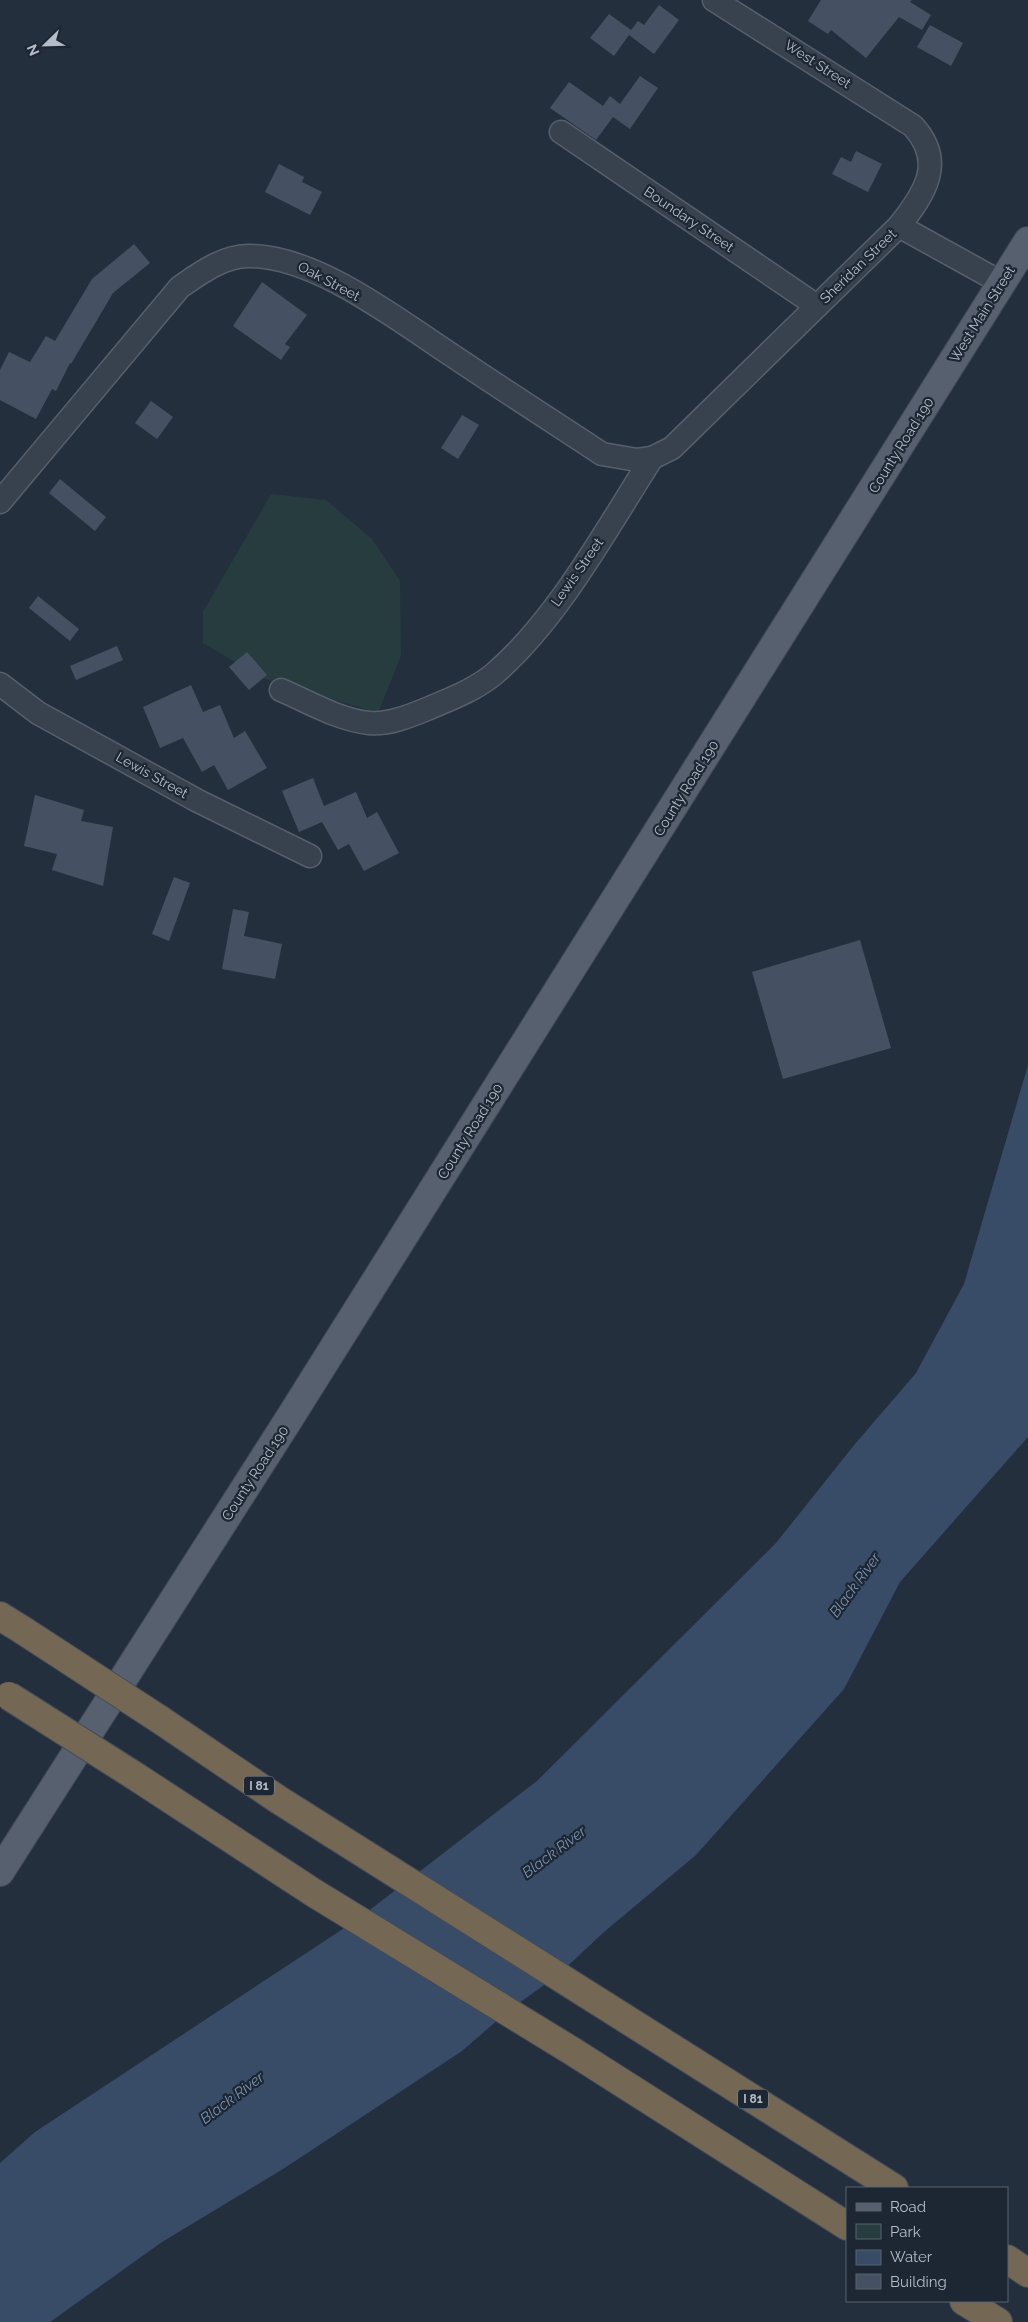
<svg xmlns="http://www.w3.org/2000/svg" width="1028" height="2322" font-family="Raleway,sans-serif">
<rect width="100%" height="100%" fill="#242f3e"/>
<!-- green -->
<polygon fill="#263c3f" points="271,494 326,500 372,539 400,581 401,656 378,713 262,678 203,643 203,612"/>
<!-- water -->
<polygon fill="#394c67" points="1028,1065 1028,1437 900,1582 844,1689 696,1855 604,1932 558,1975 508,2011 462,2051 283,2169 162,2242 50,2322 0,2322 0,2163 35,2132 358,1919 537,1781 776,1543 855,1444 916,1373 964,1284"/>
<!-- building -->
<g fill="#455162">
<polygon points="821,0 912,0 910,2 931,15 922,30 899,17 866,58 831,30 828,34 808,21"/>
<polygon points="659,5 679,20 654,54 629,35 614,56 590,38 609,14 631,30 638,21 644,25"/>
<polygon points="930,25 963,43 951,66 917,47"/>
<polygon points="640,76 658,88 630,129 613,117 596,140 550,108 569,82 603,106 610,96 620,104"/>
<polygon points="856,151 882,164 868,192 832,174 841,157 851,162"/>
<polygon points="279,164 304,177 302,182 322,192 310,215 265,192"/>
<polygon points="134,244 150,263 113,293 71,364 70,363 56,391 52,389 36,419 0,400 0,370 9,352 30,362 46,336 55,341 92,279"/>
<polygon points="262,282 307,315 285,344 290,347 281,360 233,326"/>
<polygon points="151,401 173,417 157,439 135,423"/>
<polygon points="462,415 479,425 458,459 441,448"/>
<polygon points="60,479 106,517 95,531 49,493"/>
<polygon points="38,596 79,629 70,641 29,608"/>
<polygon points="117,646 123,660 76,680 70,666"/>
<polygon points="247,652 267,675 249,690 229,667"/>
<polygon points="191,685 203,712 220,705 234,738 245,731 267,768 228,790 214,765 202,772 183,738 160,748 143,707"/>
<polygon points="313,778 324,806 356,792 367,818 377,812 399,853 364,871 349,844 338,850 322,822 299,832 282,791"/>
<polygon points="35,795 84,810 81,821 113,827 103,886 52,870 57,854 24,846"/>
<polygon points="174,877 190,883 169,941 152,934"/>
<polygon points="233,909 249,912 244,936 282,944 275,979 222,969"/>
<polygon points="860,940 891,1048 783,1079 752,972"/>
</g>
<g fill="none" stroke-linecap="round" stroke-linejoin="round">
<defs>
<g id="minor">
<polyline points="561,132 817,306"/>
<polyline points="899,226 1002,283"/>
<path d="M0,502L180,287C199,274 223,256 248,256C315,255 398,320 453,356C502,389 552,421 602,454L637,460L652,458"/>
<polyline points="0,684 38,713 198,801 310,856"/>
<path d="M281,690C309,702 339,720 369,723C388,725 410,716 427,709C450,699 475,690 494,674C558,619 607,528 652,458L672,448L899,226C925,193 946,162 913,126L714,0"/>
</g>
<polyline id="major" points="0,1872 289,1419 1028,241"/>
<g id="highway">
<polyline points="0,1616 24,1631"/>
<polyline points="159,1719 279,1800 894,2188"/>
<polyline points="135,1776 314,1893 572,2051 847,2226"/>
<polyline points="1007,2259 1028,2273"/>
<polyline points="964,2301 998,2322"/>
</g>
</defs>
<!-- minor casing -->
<use href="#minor" stroke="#565f6c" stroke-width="25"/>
<!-- major casing -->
<use href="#major" stroke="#414a57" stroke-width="30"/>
<!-- highway casing -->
<use href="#highway" stroke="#434c59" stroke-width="30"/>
<!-- minor -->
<use href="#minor" stroke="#38414e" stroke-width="22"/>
<!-- major -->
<use href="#major" stroke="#56606e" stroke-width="28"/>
<!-- highway -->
<use href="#highway" stroke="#746855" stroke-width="28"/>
<defs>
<g id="highway-bridge">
<polyline points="24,1631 159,1719"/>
<polyline points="9,1696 135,1776"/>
</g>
</defs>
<!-- highway-bridge casing -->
<use href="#highway-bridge" stroke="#434c59" stroke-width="30" stroke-linecap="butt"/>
<!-- highway-bridge -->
<use href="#highway-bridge" stroke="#746855" stroke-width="28"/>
</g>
<g text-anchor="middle" stroke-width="4.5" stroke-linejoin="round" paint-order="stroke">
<!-- shield labels -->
<g fill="#1d2633" stroke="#878f9c" stroke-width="1">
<rect x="244" y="1776.5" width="30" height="19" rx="4"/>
<rect x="738" y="2089.5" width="30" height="19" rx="4"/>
</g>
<g font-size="12" font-weight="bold" fill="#b4bcc9">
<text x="259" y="1790">I 81</text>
<text x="753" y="2103">I 81</text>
</g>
<!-- street labels -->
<g font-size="14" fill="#b4bcc9" stroke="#1d2633">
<text transform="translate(818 64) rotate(33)" y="5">West Street</text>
<text transform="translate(689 219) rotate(34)" y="5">Boundary Street</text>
<text transform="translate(858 266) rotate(-44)" y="5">Sheridan Street</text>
<text transform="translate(329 281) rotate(28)" y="5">Oak Street</text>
<text transform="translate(982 314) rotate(-58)" y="5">West Main Street</text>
<text transform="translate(901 445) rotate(-58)" y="5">County Road 190</text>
<text transform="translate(577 572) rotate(-55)" y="5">Lewis Street</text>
<text transform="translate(152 775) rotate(29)" y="5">Lewis Street</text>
<text transform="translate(686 788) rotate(-58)" y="5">County Road 190</text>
<text transform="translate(470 1131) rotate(-58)" y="5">County Road 190</text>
<text transform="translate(255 1473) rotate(-57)" y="5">County Road 190</text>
</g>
<!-- water labels -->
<g font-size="15" font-style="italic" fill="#7c92b1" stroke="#1d2633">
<text transform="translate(855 1585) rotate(-54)" y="5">Black River</text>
<text transform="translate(554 1852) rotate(-37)" y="5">Black River</text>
<text transform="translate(232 2098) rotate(-37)" y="5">Black River</text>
</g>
</g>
<!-- legend -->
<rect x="846" y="2187" width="162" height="115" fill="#1d2633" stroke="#59626f"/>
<rect x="856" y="2203" width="25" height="8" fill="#56606e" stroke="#59626f"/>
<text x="890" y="2212" font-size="15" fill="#b4bcc9">Road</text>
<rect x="856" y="2224" width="25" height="15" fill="#263c3f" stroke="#59626f"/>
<text x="890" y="2237" font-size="15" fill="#b4bcc9">Park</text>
<rect x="856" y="2250" width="25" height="15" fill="#394c67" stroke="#59626f"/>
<text x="890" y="2262" font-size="15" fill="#b4bcc9">Water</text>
<rect x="856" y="2274" width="25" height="15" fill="#455162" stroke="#59626f"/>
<text x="890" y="2287" font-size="15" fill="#b4bcc9">Building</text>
<!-- north arrow -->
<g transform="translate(45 45) rotate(247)" stroke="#1d2633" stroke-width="4" paint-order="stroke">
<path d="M0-4L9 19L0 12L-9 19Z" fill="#b4bcc9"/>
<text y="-8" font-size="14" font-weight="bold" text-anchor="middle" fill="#b4bcc9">N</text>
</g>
</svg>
